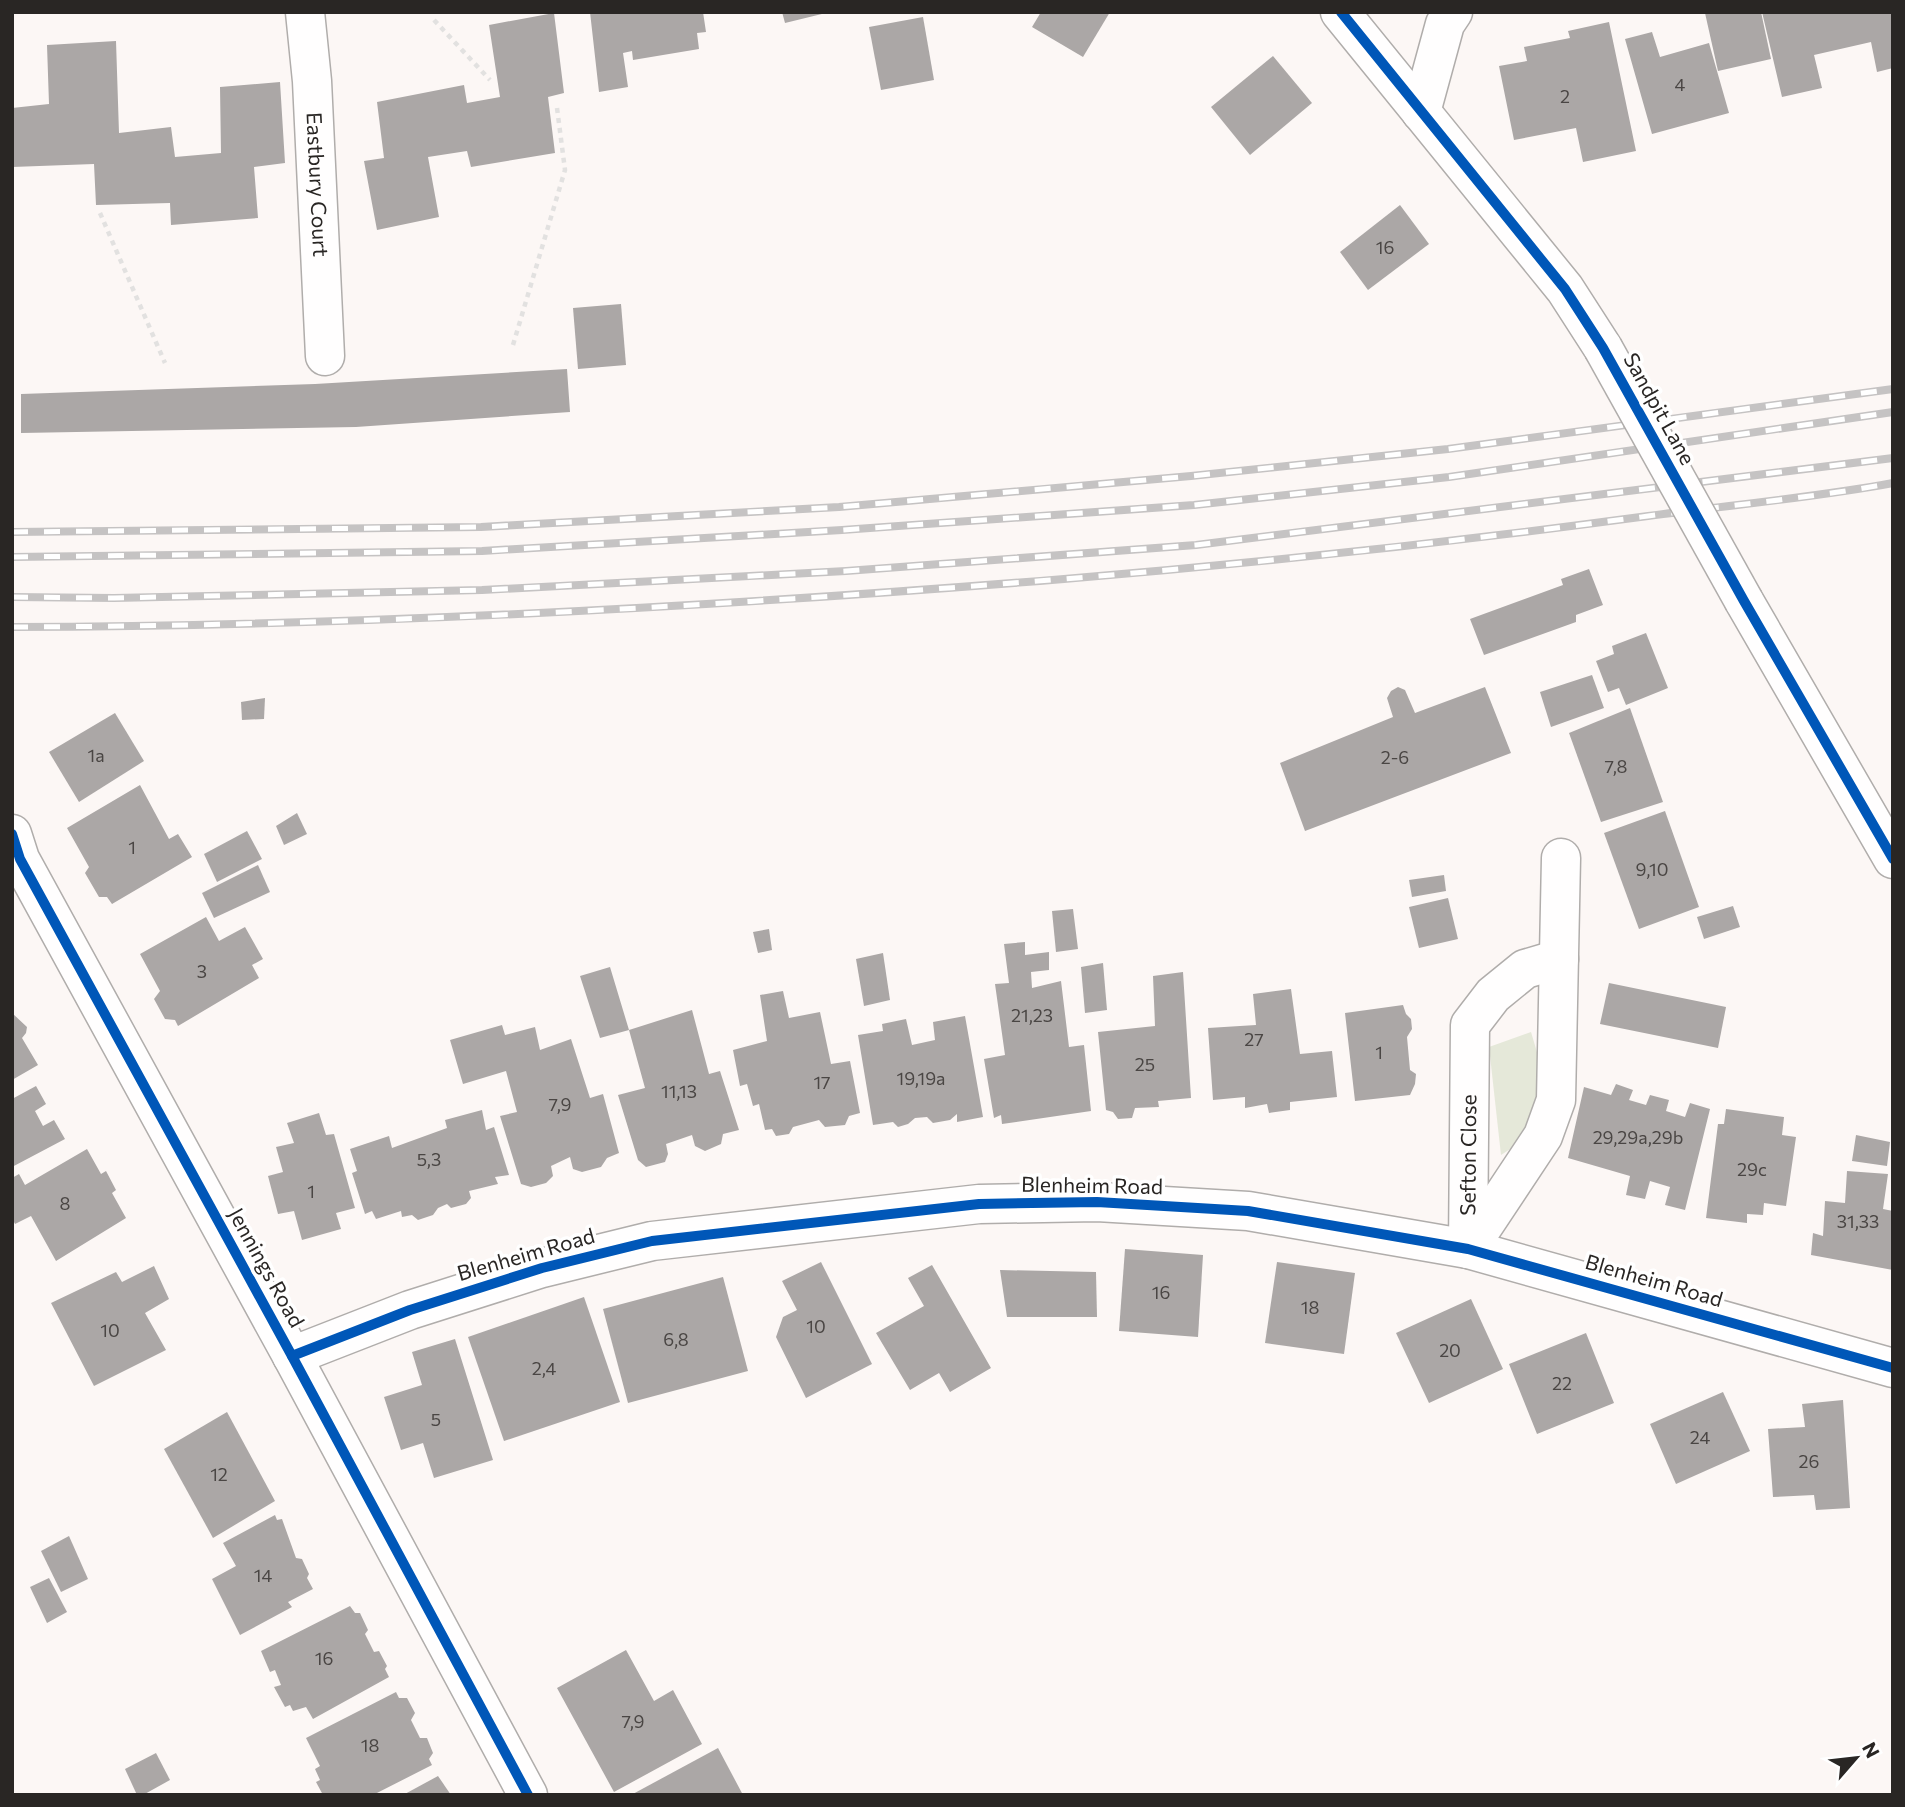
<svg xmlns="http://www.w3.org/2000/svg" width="1905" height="1807" font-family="Commissioner,sans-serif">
<rect width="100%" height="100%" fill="#fcf7f5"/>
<!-- green -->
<polygon fill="#e5e8d9" points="1531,1032 1550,1096 1535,1133 1501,1155 1489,1047"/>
<!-- building -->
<g fill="#aba7a6">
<polygon points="590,12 703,12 706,32 697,33 699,49 633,60 632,51 623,53 628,87 599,92"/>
<polygon points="782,12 826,12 826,13 785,23"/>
<polygon points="1041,12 1110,12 1083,57 1032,27"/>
<polygon points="1707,12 1761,12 1771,59 1718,71 1705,13"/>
<polygon points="1762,12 1893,12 1893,68 1877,72 1871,42 1814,55 1822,88 1782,97"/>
<polygon points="554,13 564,93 548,97 555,153 471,167 467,151 428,157 439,217 377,230 364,161 384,158 377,102 464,85 467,103 500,97 489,25"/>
<polygon points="923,17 934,80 881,90 869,27"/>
<polygon points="1609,22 1636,151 1583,162 1576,128 1514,140 1499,66 1527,61 1524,47 1570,38 1568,31"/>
<polygon points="1652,32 1660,57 1709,43 1729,113 1652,134 1625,39"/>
<polygon points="116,41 119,133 171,127 175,157 221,153 220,87 280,82 285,163 254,167 258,218 171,225 170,203 96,205 94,164 12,167 12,108 49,104 47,45"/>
<polygon points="1273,56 1312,103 1250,155 1211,107"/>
<polygon points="1400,205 1429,244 1368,290 1340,252"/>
<polygon points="621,304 626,365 578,369 573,308"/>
<polygon points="567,369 570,412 356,427 21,433 21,394 315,384"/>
<polygon points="1589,569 1603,605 1576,615 1576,622 1484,655 1470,619 1563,585 1561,579"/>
<polygon points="1646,633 1668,688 1626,705 1619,688 1608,692 1596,661 1614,654 1612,646"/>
<polygon points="1592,675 1604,708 1551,727 1540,692"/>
<polygon points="1398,687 1405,690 1415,713 1485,687 1511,753 1305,831 1280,763 1393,717 1387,698 1391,691"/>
<polygon points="265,698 264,719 242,720 241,702"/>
<polygon points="1630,708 1663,802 1601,822 1569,733"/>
<polygon points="115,713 144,761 79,802 49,752"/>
<polygon points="140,785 169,839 178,834 192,857 112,904 107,897 99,897 85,873 89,867 67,828"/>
<polygon points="1665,811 1699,907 1639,929 1604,833"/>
<polygon points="297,813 307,834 284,845 276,826"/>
<polygon points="247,831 262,859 217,882 204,854"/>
<polygon points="258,865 270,892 214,918 202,893"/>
<polygon points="1444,875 1446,891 1412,897 1409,880"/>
<polygon points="1448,898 1458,939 1419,948 1409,907"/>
<polygon points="1733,906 1740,927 1704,939 1697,917"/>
<polygon points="1073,909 1078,949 1056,952 1052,911"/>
<polygon points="206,917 219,941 245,927 263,959 252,965 259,978 178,1026 175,1020 165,1019 154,999 160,991 140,954"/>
<polygon points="769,929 772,950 758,953 753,932"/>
<polygon points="1025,942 1025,955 1049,952 1049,970 1031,972 1032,988 1061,981 1069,1047 1084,1045 1091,1111 1002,1124 1001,1115 994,1118 984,1059 1005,1055 995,984 1009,983 1004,944"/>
<polygon points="883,953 890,1000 864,1006 856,959"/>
<polygon points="1103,963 1107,1010 1085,1013 1081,967"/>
<polygon points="610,967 629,1030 692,1010 709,1074 720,1071 739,1130 723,1134 721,1144 705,1151 695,1146 692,1135 666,1144 668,1154 665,1162 646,1167 638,1160 618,1095 645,1088 629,1030 600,1038 580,976"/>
<polygon points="1183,972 1191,1098 1158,1101 1159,1107 1135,1108 1132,1118 1118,1119 1113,1112 1106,1110 1098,1032 1155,1026 1153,976"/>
<polygon points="1609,983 1726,1007 1718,1048 1600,1024"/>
<polygon points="1291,989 1300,1054 1332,1051 1337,1097 1290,1102 1290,1110 1269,1113 1267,1104 1245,1108 1245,1097 1213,1100 1208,1028 1256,1025 1253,994"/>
<polygon points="783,991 789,1018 820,1012 831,1064 850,1061 860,1113 849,1116 845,1125 825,1127 819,1120 793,1127 789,1134 776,1136 772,1129 765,1130 759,1104 753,1106 747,1084 740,1086 733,1050 767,1041 760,995"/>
<polygon points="1403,1005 1406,1014 1411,1019 1412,1029 1407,1037 1410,1070 1416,1074 1415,1084 1410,1095 1355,1101 1345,1013"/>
<polygon points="12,1013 27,1027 26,1033 22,1038 38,1065 12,1080"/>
<polygon points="965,1016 983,1117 957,1122 957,1114 950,1120 933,1123 927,1117 915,1118 908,1124 898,1127 893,1122 873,1125 858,1035 883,1031 882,1024 906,1019 912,1045 935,1040 933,1022"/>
<polygon points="502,1025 505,1035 535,1027 540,1050 571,1039 590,1098 603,1094 619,1153 607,1158 601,1167 582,1172 573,1169 570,1157 551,1166 553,1176 546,1183 531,1187 521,1184 500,1116 517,1112 506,1071 463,1084 450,1040"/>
<polygon points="1616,1084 1633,1090 1629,1100 1646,1105 1650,1095 1669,1100 1666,1111 1685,1117 1690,1103 1710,1109 1685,1210 1665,1205 1670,1187 1650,1181 1645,1199 1626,1195 1630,1176 1568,1158 1584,1087 1611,1095"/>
<polygon points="36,1086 46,1104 35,1111 43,1126 54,1120 65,1139 12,1167 12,1099"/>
<polygon points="1726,1109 1784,1117 1782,1135 1796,1137 1786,1206 1764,1203 1763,1215 1747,1214 1747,1223 1706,1218 1718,1124 1724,1124"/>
<polygon points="482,1110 486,1130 494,1127 509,1175 495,1177 498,1184 469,1191 471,1198 466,1204 451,1208 447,1204 438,1208 433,1215 418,1220 412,1215 402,1217 401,1211 376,1219 372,1211 365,1214 352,1173 357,1171 350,1149 389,1136 392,1148 447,1128 445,1120"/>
<polygon points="319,1113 326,1135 334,1134 355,1208 336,1213 341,1229 302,1240 294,1211 278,1214 268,1176 283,1172 276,1147 294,1143 287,1123"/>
<polygon points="1856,1135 1890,1142 1887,1166 1852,1161"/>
<polygon points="87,1149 101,1174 106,1171 116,1190 112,1193 126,1218 56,1261 31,1216 15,1224 12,1218 12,1178 19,1174 25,1185"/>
<polygon points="1847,1171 1888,1174 1883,1209 1893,1211 1893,1270 1811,1255 1813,1233 1823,1236 1825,1201 1845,1203"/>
<polygon points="1125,1249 1203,1255 1198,1337 1119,1331"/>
<polygon points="821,1262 872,1364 806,1398 776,1337 783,1317 797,1310 782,1281"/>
<polygon points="1277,1262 1355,1273 1344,1354 1265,1343"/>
<polygon points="932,1265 991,1368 950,1392 939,1373 910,1390 876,1333 924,1306 908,1278"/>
<polygon points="154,1266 169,1299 145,1313 166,1350 94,1386 51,1303 116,1272 122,1282"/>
<polygon points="1000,1270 1096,1272 1097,1317 1007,1317"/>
<polygon points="723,1277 748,1371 628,1403 603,1309"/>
<polygon points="584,1297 620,1402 504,1441 468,1337"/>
<polygon points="1471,1299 1503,1369 1429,1403 1396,1333"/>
<polygon points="1586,1333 1614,1403 1537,1434 1509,1364"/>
<polygon points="455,1339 493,1460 434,1478 423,1443 401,1450 384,1397 422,1385 412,1352"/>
<polygon points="1723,1392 1750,1451 1676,1484 1650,1424"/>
<polygon points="1843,1400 1850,1508 1816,1510 1814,1495 1773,1497 1768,1429 1805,1427 1802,1404"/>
<polygon points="227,1412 275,1501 213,1538 164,1449"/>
<polygon points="275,1515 277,1520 282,1519 296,1558 302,1559 309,1574 307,1578 313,1589 288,1602 292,1607 240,1635 212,1579 236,1566 223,1543"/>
<polygon points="69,1536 88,1579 61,1592 41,1551"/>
<polygon points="49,1578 67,1612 47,1623 30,1587"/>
<polygon points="350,1606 355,1613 360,1613 368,1630 365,1634 374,1652 379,1651 387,1666 385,1669 389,1677 313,1719 306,1707 293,1711 290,1705 285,1707 274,1687 281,1685 275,1670 270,1672 261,1651"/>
<polygon points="626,1650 654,1701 673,1690 702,1744 614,1792 557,1688"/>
<polygon points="396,1692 399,1698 407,1698 415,1713 411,1720 420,1738 427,1738 433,1753 429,1759 432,1765 373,1795 323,1795 316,1782 320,1780 315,1769 320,1766 306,1738"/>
<polygon points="718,1748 743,1795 631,1795"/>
<polygon points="156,1753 170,1780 143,1795 137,1795 125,1769"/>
<polygon points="438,1776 451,1795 403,1795"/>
</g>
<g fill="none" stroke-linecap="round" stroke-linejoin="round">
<defs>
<g id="street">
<path id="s1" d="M305,12L312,81L325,356"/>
<polyline points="1421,112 1445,24 1453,12"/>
<polyline points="12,834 20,859 292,1356 528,1795"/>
<polyline points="1468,1249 1543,1136 1556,1100 1561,858"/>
<path id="s2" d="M1468,1249L1470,1025L1493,995L1525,969L1559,959"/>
<polyline points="292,1356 410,1310 542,1268 652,1241 979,1204 1097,1202 1248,1211 1468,1249 1893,1368"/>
</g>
<g id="secondary">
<polyline points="1340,12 1565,289 1603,348"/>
<polyline points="1744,601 1893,859"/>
</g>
</defs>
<!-- street casing -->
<use href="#street" stroke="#b0adab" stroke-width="41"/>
<!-- secondary casing -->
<use href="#secondary" stroke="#b0adab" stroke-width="41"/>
<!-- path -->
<g stroke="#e2e1e0" stroke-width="4.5" stroke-dasharray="5 5" stroke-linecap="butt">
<polyline points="434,20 490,80"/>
<polyline points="100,213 165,363"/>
<polyline points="513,345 565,170 557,108"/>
</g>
<!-- street -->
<use href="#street" stroke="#fffefe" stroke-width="38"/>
<!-- secondary -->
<use href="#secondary" stroke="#fffefe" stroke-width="38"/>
<defs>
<g id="rail">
<polyline points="12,532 481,527 839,507 1191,476 1448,449 1893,389"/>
<polyline points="12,557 482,551 842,530 1194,505 1449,477 1893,412"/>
<polyline points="12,597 114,598 482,590 846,571 1196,545 1893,458"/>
<path d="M12,627C363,626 714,607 1064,579C1259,563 1454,542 1648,516C1730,505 1812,498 1893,483"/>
</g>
</defs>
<!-- rail casing -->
<use href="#rail" stroke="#c5c3c3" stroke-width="8"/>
<!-- rail -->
<use href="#rail" stroke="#fff" stroke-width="5" stroke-dasharray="16" stroke-linecap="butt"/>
<defs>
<polyline id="secondary-bridge" points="1603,348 1744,601"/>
</defs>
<!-- secondary-bridge casing -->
<use href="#secondary-bridge" stroke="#b0adab" stroke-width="41" stroke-linecap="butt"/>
<!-- secondary-bridge -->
<use href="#secondary-bridge" stroke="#fffefe" stroke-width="38"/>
<defs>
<g id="cycleway">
<polyline points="1341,12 1565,289 1603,348 1744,601 1893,859"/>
<polyline points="12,834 20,859 292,1356 528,1795"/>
<polyline points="292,1356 410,1310 542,1268 652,1241 979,1204 1097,1202 1248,1211 1468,1249 1893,1368"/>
</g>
</defs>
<!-- cycleway casing -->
<use href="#cycleway" stroke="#fff" stroke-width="15"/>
<!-- cycleway -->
<use href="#cycleway" stroke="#0057b8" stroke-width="10"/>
</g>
<g text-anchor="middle" stroke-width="7" stroke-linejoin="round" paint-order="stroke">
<!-- number labels -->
<g font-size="18" fill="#4a4644">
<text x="1680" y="91">4</text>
<text x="1565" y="103">2</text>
<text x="1385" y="254">16</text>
<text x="96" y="762">1a</text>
<text x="1395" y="764">2-6</text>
<text x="1616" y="773">7,8</text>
<text x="132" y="854">1</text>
<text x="1652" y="876">9,10</text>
<text x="202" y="978">3</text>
<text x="1032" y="1022">21,23</text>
<text x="1254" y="1046">27</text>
<text x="1379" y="1059">1</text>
<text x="1145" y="1071">25</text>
<text x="921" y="1085">19,19a</text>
<text x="822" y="1089">17</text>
<text x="679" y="1098">11,13</text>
<text x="560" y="1111">7,9</text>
<text x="1638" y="1144">29,29a,29b</text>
<text x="429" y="1166">5,3</text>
<text x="1752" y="1176">29c</text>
<text x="311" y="1198">1</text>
<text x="65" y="1210">8</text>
<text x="1858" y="1228">31,33</text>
<text x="1161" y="1299">16</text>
<text x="1310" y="1314">18</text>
<text x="816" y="1333">10</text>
<text x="110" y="1337">10</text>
<text x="676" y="1346">6,8</text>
<text x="1450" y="1357">20</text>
<text x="544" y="1375">2,4</text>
<text x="1562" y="1390">22</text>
<text x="436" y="1426">5</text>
<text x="1700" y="1444">24</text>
<text x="1809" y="1468">26</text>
<text x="219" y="1481">12</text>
<text x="263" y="1582">14</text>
<text x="324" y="1665">16</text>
<text x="633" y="1728">7,9</text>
<text x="370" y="1752">18</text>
</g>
<!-- street labels -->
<g font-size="21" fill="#292624" stroke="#fff">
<text dy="7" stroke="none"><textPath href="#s1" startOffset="173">Eastbury Court</textPath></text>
<text transform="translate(1659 409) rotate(61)" y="7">Sandpit Lane</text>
<text dy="7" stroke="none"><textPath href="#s2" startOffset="94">Sefton Close</textPath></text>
<text transform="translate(1092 1186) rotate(1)" y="7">Blenheim Road</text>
<text transform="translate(526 1255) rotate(-16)" y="7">Blenheim Road</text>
<text transform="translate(266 1268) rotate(61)" y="7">Jennings Road</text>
<text transform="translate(1654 1281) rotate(16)" y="7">Blenheim Road</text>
</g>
</g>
<!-- border -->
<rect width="1905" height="1807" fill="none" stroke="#292624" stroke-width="28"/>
<!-- north arrow -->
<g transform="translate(1856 1758) rotate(62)" stroke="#ffffff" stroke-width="5" paint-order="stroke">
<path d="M0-5L12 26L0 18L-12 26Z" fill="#292624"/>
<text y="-10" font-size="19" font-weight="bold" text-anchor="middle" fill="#292624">N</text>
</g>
</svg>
